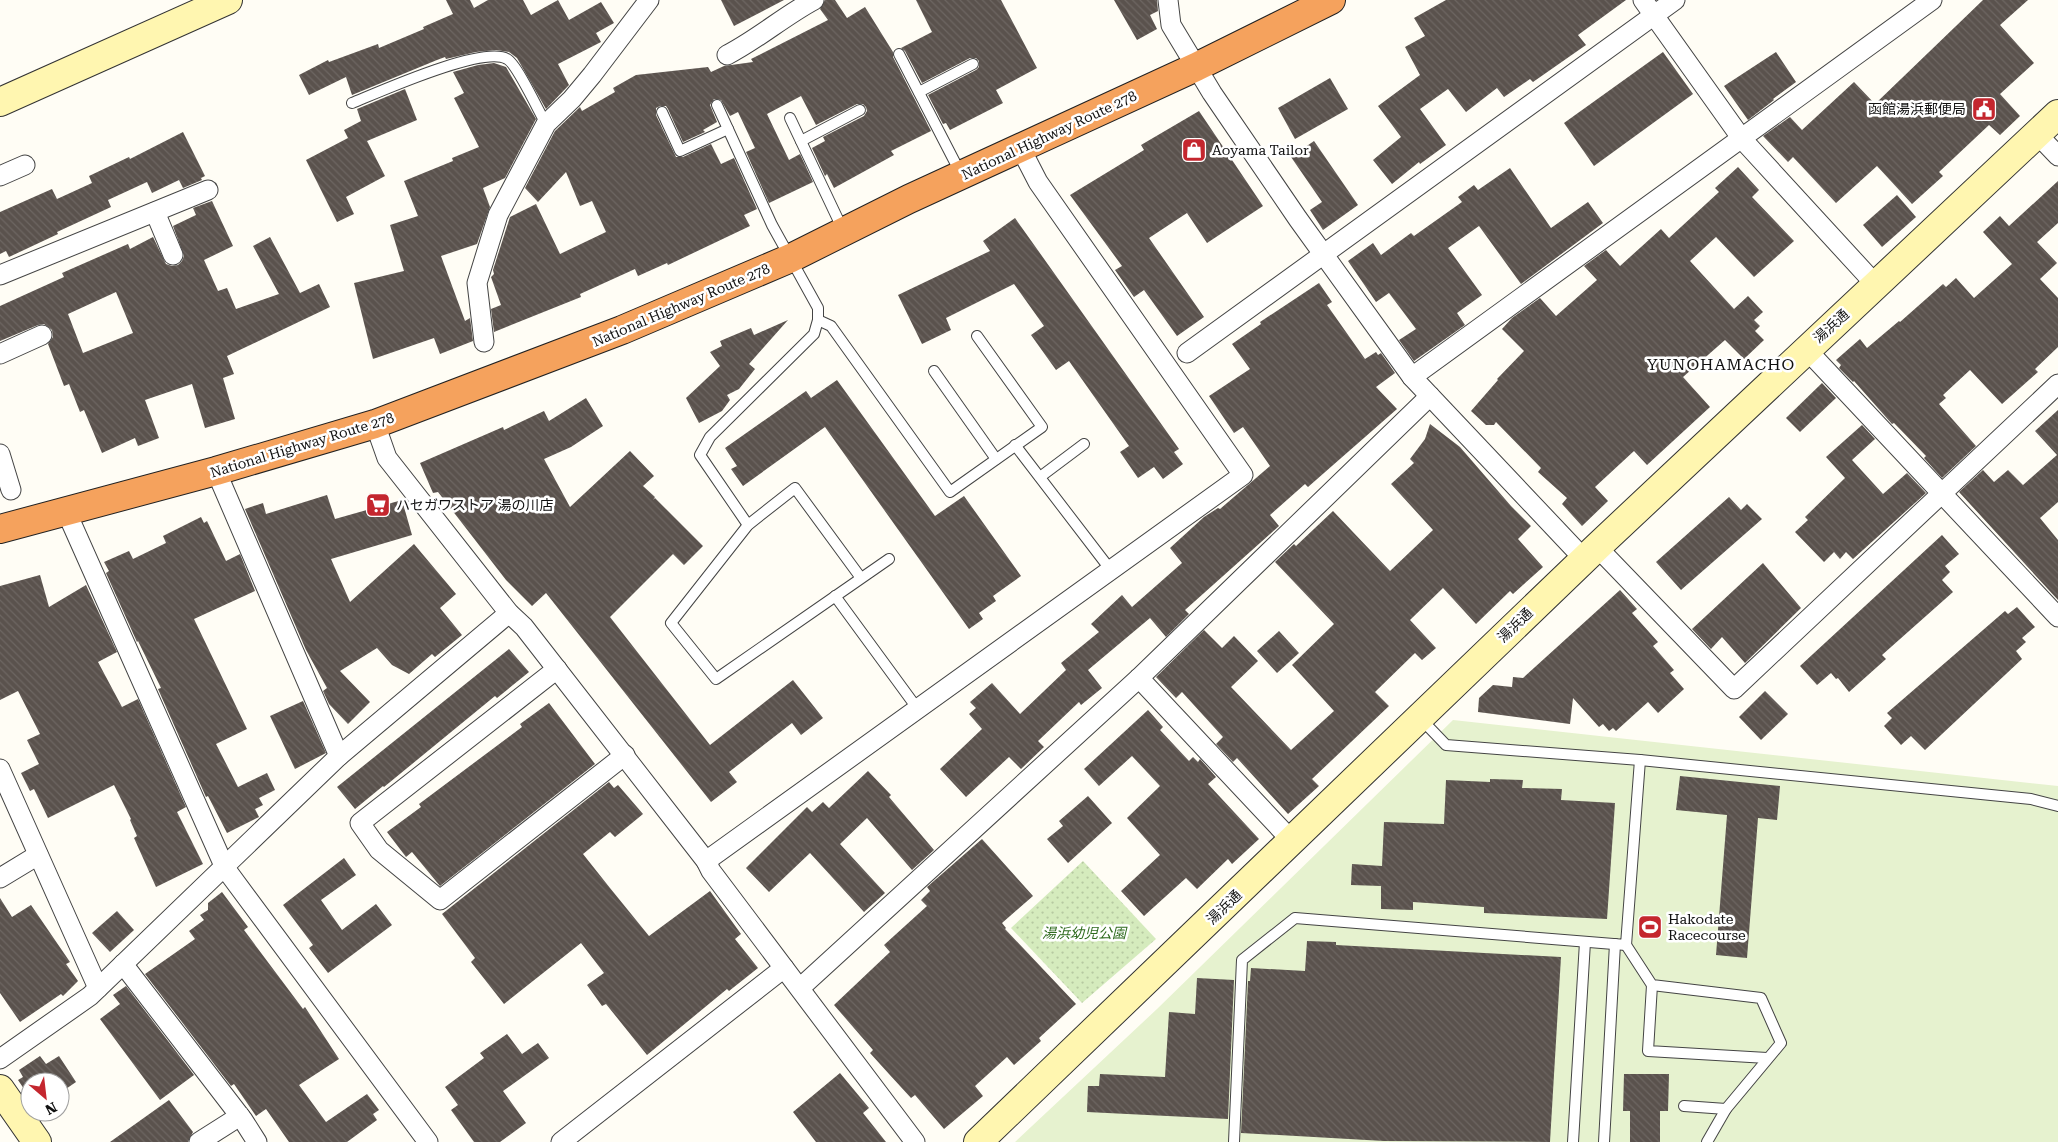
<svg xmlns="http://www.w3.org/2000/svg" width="2058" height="1142" font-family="'Roboto Serif','Noto Sans JP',serif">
<defs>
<pattern id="park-dots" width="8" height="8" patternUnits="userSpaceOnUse" patternTransform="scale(1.25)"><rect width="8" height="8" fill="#d5ebbd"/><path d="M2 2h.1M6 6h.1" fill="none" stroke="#b6c8a1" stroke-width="1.8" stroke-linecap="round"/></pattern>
<pattern id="building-back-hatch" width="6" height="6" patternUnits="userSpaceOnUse" patternTransform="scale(1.25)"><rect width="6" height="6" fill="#5a524d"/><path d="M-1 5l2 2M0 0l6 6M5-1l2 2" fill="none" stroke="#6d6662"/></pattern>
</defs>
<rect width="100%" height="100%" fill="#fffdf5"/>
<!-- park -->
<polygon fill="url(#park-dots)" points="1083,861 1156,939 1082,1003 1011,928"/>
<!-- pitch -->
<polygon fill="#e6f2cf" points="1453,720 2058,786 2058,1142 1015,1142 1157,1009"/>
<!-- building -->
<g fill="url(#building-back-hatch)" fill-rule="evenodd">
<polygon points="446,0 470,0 474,8 488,0 523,0 531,15 558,0 569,20 601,2 614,23 596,33 601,42 558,64 569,85 546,109 517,58 509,52 496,50 476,52 446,59 445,57 437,60 352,95 346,77 309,95 299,75 328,60 329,62 378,44 379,48 424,29 423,27 453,14"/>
<polygon points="721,0 784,0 734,26"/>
<polygon points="825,0 835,0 847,18 865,7 893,52 893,57 931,131 891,151 894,155 834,188 827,174 825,176 812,148 825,141 823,137 864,116 867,111 866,107 863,104 857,104 816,125 801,96 767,114 789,160 800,154 813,182 769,203 746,152 755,148 738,112 730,116 721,100 714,99 710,105 717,122 703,130 705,132 683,142 668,109 666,106 660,106 656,108 656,115 676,157 683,157 711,144 721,164 734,158 757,209 744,215 750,226 668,265 667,263 638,276 635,269 580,294 581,297 494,332 491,309 501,305 491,277 494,274 493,270 510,217 536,204 560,254 606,232 592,201 580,206 566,172 538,202 525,188 555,131 580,107 582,111 615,92 613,88 636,75 708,67 711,72 724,66 753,62 751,59 828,20 820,9"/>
<polygon points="916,0 1001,0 1037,68 996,90 1003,103 950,130 946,123 943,124 928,95 976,70 979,67 979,61 976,58 970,58 922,83 905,51 901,48 932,32"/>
<polygon points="1114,0 1157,0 1158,11 1150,15 1157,29 1137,40"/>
<polygon points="1446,0 1626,0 1578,35 1586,45 1533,82 1530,79 1504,97 1497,88 1466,112 1448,89 1420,109 1446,145 1420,164 1419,162 1392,184 1373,160 1401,137 1378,106 1420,75 1405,47 1425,36 1414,18"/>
<polygon points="1983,0 2028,0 2000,25 2034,63 2000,94 2020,116 2000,135 1989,125 1939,172 1943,176 1912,204 1877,166 1836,203 1793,157 1788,162 1763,136 1790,117 1802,130 1854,82 1875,104"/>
<polygon points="1663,52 1693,94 1594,166 1564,123"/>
<polygon points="1776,52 1796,82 1773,99 1774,100 1748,120 1724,86"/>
<polygon points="494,63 506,67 536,119 505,178 483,188 490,207 477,244 441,256 465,321 470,318 473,341 440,354 434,338 373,359 354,283 404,271 390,225 418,216 404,181 453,161 452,158 479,147 454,98 464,93 453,72 478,65"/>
<polygon points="1330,78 1348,109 1295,139 1278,108"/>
<polygon points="405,89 417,120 367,141 385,176 346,197 354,214 337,222 306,160 348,138 344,130 361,121 357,109"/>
<polygon points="1199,111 1263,206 1207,243 1187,213 1149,238 1204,317 1177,336 1144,290 1134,297 1115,270 1122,266 1070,195 1144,150 1141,145"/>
<polygon points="183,132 205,176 201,178 202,180 183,188 179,180 152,193 147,182 108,200 111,207 57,232 58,234 9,257 6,251 0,254 0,212 52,189 57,199 92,183 89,176 129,157 130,159"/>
<polygon points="1314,141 1358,205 1323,230 1310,210 1322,202 1291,157"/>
<polygon points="1738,167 1759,190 1752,197 1794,241 1754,277 1716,237 1690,261 1734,309 1748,296 1763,312 1754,320 1760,326 1755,331 1764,340 1744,359 1725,340 1683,377 1710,407 1647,465 1634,451 1595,487 1608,501 1582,526 1562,504 1567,498 1538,472 1541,468 1496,422 1494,425 1486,425 1471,411 1498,380 1497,379 1524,351 1502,329 1512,318 1540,298 1556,316 1597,280 1584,266 1606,250 1620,266 1661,229 1669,238 1719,192 1715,188"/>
<polygon points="1510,168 1551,228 1588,202 1603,223 1521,284 1479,226 1448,248 1482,295 1457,313 1465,325 1414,361 1399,340 1416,329 1389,293 1376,302 1348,261 1373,243 1381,255 1411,233 1414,236 1462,202 1458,197 1474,185 1478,190"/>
<polygon points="2058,181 2058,223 2037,242 2057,263 2040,279 2058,298 2058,347 2035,369 2038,372 2002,404 1970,370 1943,395 1946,398 1939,404 1976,446 1942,478 1924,458 1926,456 1894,423 1892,424 1854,381 1853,382 1839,368 1841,365 1836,360 1860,339 1867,348 1899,321 1900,322 1943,284 1946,287 1956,278 1974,298 2012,264 1983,232 2000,216 2009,226"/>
<polygon points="1897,195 1916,217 1882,247 1863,225"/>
<path d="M212,201L233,246L204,260L218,291L227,288L236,309L279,294L253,246L270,237L300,293L319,284L330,307L227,356L234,374L223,378L235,419L205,428L192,384L145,400L159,438L138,446L135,438L102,453L84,410L80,412L69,384L64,386L48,344L53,337L52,330L44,324L38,325L0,341V306L64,277L62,273L128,244L130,249L153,237L166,264L172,266L178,265L182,261L184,256L173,226L196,215L193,208ZM116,292L133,333L83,353L68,314Z"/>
<polygon points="1015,218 1179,449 1174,452 1183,464 1163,479 1154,467 1138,478 1120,452 1129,446 1069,361 1056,370 1031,335 1044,326 1014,284 946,318 951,330 922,344 898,295 990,251 983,241"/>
<polygon points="1319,283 1332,302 1327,305 1365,359 1376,352 1378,355 1381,353 1395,373 1376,387 1397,409 1308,487 1305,484 1270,515 1279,526 1185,610 1189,614 1166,637 1150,618 1088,670 1102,688 1081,705 1079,702 1038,741 1044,747 1021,769 1009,757 966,797 940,769 982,729 969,714 976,708 970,702 992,683 1020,714 1066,670 1061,663 1099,632 1091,624 1122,595 1132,607 1182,563 1170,548 1204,517 1218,508 1220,509 1270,466 1243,427 1234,433 1209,396 1250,369 1232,344 1261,324 1260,322"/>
<polygon points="788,320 749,364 755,369 739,389 727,395 730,400 722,411 699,423 686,398 720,366 710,352 722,346 720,341 751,328 754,335"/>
<polygon points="837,380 935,516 964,496 1021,576 993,596 996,601 979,613 983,619 969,629 825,427 743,486 731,469 737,466 725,448 806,391 811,398"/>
<polygon points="1822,383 1836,398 1800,432 1786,418"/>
<polygon points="586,398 603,426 571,447 544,459 570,507 630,451 654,476 643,486 655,497 653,500 655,498 703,546 684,565 673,554 610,617 710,745 793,680 823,718 801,735 792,723 729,772 737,782 711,802 546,593 532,606 506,580 438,492 433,493 420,463 503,427 504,430 544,411 549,421"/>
<polygon points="2058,410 2058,502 2040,518 2058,540 2058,600 1959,492 1983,470 1994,482 2008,470 2023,485 2057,455 2035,431"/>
<polygon points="1430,424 1460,447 1511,506 1531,526 1518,539 1543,567 1513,594 1510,591 1476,624 1443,588 1410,620 1436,648 1422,660 1415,653 1375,692 1389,706 1312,779 1319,786 1288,814 1237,758 1233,762 1216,744 1223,737 1182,692 1176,698 1156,677 1204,630 1222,648 1234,636 1258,661 1231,687 1291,750 1334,711 1292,665 1334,624 1275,562 1294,544 1296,546 1333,511 1390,571 1433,530 1391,484 1414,463 1410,459 1425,439"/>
<polygon points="1862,425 1875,439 1852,460 1883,494 1907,473 1926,493 1853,559 1846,552 1840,559 1834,552 1824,562 1795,532 1808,520 1805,517 1845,478 1826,457"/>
<polygon points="327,495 335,519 402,500 412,535 331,559 350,602 414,544 456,594 440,608 462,635 435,657 432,654 409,674 392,665 377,648 340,671 370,702 348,724 329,704 323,691 327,688 306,650 245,509 263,503 266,514"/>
<polygon points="1729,497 1741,510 1747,504 1762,519 1681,590 1656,562"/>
<polygon points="201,517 204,523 207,521 226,561 240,554 255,591 194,619 247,729 216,744 238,787 267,773 275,790 259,798 263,805 255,809 259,817 227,833 208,796 206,797 158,689 161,688 138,641 137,642 106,573 109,571 104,562 129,551 133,559 166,543 163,536"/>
<polygon points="1942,535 1959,554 1945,566 1950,572 1942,580 1953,592 1882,655 1886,659 1849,692 1838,678 1836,679 1831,673 1817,685 1800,666"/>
<polygon points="1763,563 1801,608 1745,663 1722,637 1711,649 1692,629"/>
<polygon points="40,575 49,607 86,585 117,652 98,662 122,707 138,699 186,807 177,812 203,864 156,887 134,838 137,836 130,820 131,819 114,785 48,818 34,789 30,791 21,773 39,764 27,740 40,734 18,691 0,700 0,586"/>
<polygon points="1620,590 1637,609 1632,613 1658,642 1653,646 1674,670 1670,673 1684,689 1658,713 1648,702 1616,731 1613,728 1609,731 1603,724 1599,727 1573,698 1570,724 1478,712 1479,698 1493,685 1512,687 1513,677 1523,678"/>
<polygon points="2017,607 2035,627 2022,638 2026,642 2016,651 2022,659 1925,750 1911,736 1901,745 1884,726 1892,718 1887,713 2005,611 2008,614"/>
<polygon points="1279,631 1299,653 1277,673 1257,651"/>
<polygon points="509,649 529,672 497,698 495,696 384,787 383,786 355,809 337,787"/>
<polygon points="1765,691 1788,714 1761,740 1739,717"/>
<polygon points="303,701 326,753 295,769 270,716"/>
<polygon points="549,703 595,764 440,886 412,852 406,857 387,832 421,807 419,804 522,727 520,724"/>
<polygon points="1148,710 1163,727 1160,730 1189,761 1193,757 1198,762 1200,759 1216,777 1208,784 1259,839 1232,864 1228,859 1197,889 1186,878 1144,916 1121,891 1160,855 1127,818 1160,786 1132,756 1099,786 1084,769"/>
<polygon points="868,771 891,795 889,797 934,850 912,870 867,818 840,844 885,893 864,912 810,853 769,892 746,868 807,807 812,812 823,802 829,808"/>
<polygon points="1680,776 1780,786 1777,820 1758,818 1747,958 1716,955 1727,815 1676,810"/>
<polygon points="1490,779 1523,780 1522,788 1562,789 1561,800 1615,803 1607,919 1484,913 1484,907 1413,902 1413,910 1381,909 1381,886 1351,885 1352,864 1382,866 1384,822 1444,824 1446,780 1490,782"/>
<polygon points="609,782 614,788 618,785 643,814 615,837 610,832 583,854 610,888 649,936 710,891 741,934 735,939 758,968 729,991 727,989 647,1055 606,1004 602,1006 587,985 604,973 581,943 504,1004 471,962 475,958 442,914"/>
<polygon points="1088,796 1112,823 1068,863 1047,839 1063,826 1059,821"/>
<polygon points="982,839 1033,896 1002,923 1006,928 1005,929 1076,1004 1039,1038 1041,1041 1014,1065 1007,1057 975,1086 983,1096 944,1129 915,1095 911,1098 889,1074 870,1053 873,1050 834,1005 890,952 884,945 927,906 921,900 930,891 927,887"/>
<polygon points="344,858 356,875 321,900 342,930 376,904 392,925 328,973 309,948 313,945 283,905"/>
<polygon points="222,892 248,927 244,930 303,1009 305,1007 339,1059 299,1085 326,1122 367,1094 379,1110 373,1114 377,1120 347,1142 289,1142 266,1109 256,1116 234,1084 231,1086 145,974 195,939 189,931 204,920 200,915 208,910 208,903"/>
<polygon points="0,898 12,917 31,905 70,962 66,964 78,981 63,996 61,994 20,1022 0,993"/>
<polygon points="117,911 134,930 110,952 92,933"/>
<polygon points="1307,941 1336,942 1336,945 1561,957 1550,1142 1384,1141 1241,1133 1248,981 1250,981 1251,968 1305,971"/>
<polygon points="1197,978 1234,980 1228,1119 1087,1112 1088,1086 1099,1086 1100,1074 1165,1077 1169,1012 1195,1014"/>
<polygon points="126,986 194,1075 160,1100 100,1019 120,1004 113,995"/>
<polygon points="507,1034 522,1054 538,1043 549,1058 503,1091 526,1123 500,1142 474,1142 451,1110 458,1105 445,1087 484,1058 480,1053"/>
<polygon points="40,1056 46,1064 59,1056 76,1082 60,1093 60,1082 30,1082 30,1098 18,1080 23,1077 19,1070"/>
<polygon points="840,1073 869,1108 863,1113 886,1142 816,1142 793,1112"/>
<polygon points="1624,1074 1669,1074 1668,1111 1660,1111 1660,1142 1630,1142 1630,1111 1623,1111"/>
<polygon points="169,1100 193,1132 188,1142 110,1142"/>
</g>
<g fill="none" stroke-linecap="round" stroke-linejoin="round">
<defs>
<g id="lane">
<polyline points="899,54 961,174"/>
<polyline points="919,92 973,64"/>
<path d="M352,103C379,92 483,45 507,59C517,64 539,112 546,124"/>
<polyline points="717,105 772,225 818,308 818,320 814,334 710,437 700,455 748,525"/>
<polyline points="662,112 680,151 728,129"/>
<polyline points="790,118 843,230"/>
<polyline points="801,141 860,110"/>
<polyline points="818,320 831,326 950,492 1042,427 977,336"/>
<polyline points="934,371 996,459"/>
<polyline points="1015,445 1110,569"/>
<polyline points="1040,477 1084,444"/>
<polyline points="861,578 795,488 748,525 671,623 716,679 889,559"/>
<polyline points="835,596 917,708"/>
<polyline points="1421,719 1446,745 1640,760 2031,799 2058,806"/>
<polyline points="1626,945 1652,985 1761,998 1781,1043 1726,1109 1707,1142"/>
<polyline points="1652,985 1648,1051 1767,1058"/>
<polyline points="1684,1106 1726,1109"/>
<polyline points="1234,1142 1242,960 1295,918 1626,945 1640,760"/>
<polyline points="1573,1142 1585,942"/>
<polyline points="1604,1142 1615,944"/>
</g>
<g id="street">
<polyline points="1168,0 1171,25 1212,93 1298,219 1412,377 1584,559"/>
<polyline points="1643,0 1742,139 1876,285"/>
<path d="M727,55C758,39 784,16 814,0"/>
<polyline points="2037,134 2058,156"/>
<polyline points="0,176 25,165"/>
<polyline points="155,212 173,255"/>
<polyline points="0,275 208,190"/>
<polyline points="484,342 477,283 498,215 546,124 572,99 592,75 649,0"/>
<polyline points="1806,349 2058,617"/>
<polyline points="1187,353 1675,0"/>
<polyline points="0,354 42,335"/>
<polyline points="1412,377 1932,0"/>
<polyline points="375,424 387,458 509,613 524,627 706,861 711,871 915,1142"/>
<polyline points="0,454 11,490"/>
<polyline points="216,471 339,756"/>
<polyline points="66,511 225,868 428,1142"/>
<polyline points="1597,547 1734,689 2058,384"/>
<polyline points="557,669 360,823 379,850 440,900 625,755"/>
<polyline points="1139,678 1292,841"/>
<polyline points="0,769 98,988"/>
<polyline points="706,861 1243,475 1038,182 1021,149"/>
<polyline points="0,878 38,855"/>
<polyline points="123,964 243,1120 257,1142"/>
<polyline points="800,988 1139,678 1430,396"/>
<polyline points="0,1059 90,996 339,756 509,613"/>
<polyline points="199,1142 240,1116"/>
<polyline points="561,1142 784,968"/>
</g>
<g id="secondary">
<polyline points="0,102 228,0"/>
<polyline points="0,1089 37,1142"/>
<polyline points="978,1142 1597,547 2058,114"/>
</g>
<polyline id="highway" points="0,529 216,471 375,424 622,330 791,258 909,199 1196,67 1331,0"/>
</defs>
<!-- lane casing -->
<use href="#lane" stroke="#444" stroke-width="12"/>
<!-- street casing -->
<use href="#street" stroke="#444" stroke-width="21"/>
<!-- secondary casing -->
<use href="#secondary" stroke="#333" stroke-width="30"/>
<!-- highway casing -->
<use href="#highway" stroke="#222" stroke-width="30"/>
<!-- lane -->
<use href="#lane" stroke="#fff" stroke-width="10"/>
<!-- street -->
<use href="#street" stroke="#fff" stroke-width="19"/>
<!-- secondary -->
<use href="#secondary" stroke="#fff6b0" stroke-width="28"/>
<!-- highway -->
<use href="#highway" stroke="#f5a25d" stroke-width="28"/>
</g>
<!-- icons -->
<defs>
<symbol id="civic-square" viewBox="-11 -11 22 22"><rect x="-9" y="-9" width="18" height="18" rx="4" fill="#c4262e" stroke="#fff"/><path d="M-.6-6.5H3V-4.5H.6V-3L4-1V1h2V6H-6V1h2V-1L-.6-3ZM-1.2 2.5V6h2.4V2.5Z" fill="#fff"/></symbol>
<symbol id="shop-square" viewBox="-11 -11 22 22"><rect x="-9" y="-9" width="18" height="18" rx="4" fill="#c4262e" stroke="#fff"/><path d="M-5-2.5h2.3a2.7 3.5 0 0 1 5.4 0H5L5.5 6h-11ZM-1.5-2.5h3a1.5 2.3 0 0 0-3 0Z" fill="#fff"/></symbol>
<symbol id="supermarket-square" viewBox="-11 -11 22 22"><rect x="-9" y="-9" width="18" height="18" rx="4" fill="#c4262e" stroke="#fff"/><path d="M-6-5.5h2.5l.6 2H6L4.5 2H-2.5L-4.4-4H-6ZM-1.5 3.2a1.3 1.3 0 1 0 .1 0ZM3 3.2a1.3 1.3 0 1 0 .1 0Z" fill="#fff"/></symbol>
<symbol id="stadium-square" viewBox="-11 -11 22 22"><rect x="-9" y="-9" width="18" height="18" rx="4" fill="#c4262e" stroke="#fff"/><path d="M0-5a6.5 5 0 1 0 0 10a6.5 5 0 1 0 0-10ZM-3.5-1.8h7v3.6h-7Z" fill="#fff"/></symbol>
</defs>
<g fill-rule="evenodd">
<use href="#civic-square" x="1970" y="95" width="28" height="28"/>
<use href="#shop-square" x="1180" y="136" width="28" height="28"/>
<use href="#supermarket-square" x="364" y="491" width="28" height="28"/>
<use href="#stadium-square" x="1636" y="913" width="28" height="28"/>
</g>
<g text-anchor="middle" stroke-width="5" stroke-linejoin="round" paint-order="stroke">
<!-- poi labels -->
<g font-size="14" fill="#111" stroke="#fff" text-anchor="start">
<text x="1966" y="114" text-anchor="end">函館湯浜郵便局</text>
<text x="1212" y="155">Aoyama Tailor</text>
<text x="396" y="510">ハセガワストア 湯の川店</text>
<text x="1668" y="924">Hakodate<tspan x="1668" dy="16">Racecourse</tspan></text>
</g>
<!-- street labels -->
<g font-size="14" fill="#111" stroke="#fff">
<text transform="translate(1049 135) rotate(-25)" y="5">National Highway Route 278</text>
<text transform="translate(681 305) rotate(-23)" y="5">National Highway Route 278</text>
<text transform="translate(1831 326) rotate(-42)" y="5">湯浜通</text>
<text transform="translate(302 445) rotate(-17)" y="5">National Highway Route 278</text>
<text transform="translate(1515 625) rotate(-44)" y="5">湯浜通</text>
<text transform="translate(1224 907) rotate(-44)" y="5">湯浜通</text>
</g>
<!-- park labels -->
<g font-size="14" font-style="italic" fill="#2f6b1f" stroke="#fff">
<text x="1084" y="938">湯浜幼児公園</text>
</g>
<!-- quarter labels -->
<g font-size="16" letter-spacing="1" fill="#111" stroke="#fff">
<text x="1721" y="370">YUNOHAMACHO</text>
</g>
</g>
<!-- north arrow -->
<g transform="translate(45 1097) rotate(152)"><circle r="24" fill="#ffffff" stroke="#a0a0a0"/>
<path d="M0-4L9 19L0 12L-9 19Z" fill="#c4262e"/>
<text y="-8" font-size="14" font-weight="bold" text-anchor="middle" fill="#111111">N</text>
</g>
</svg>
